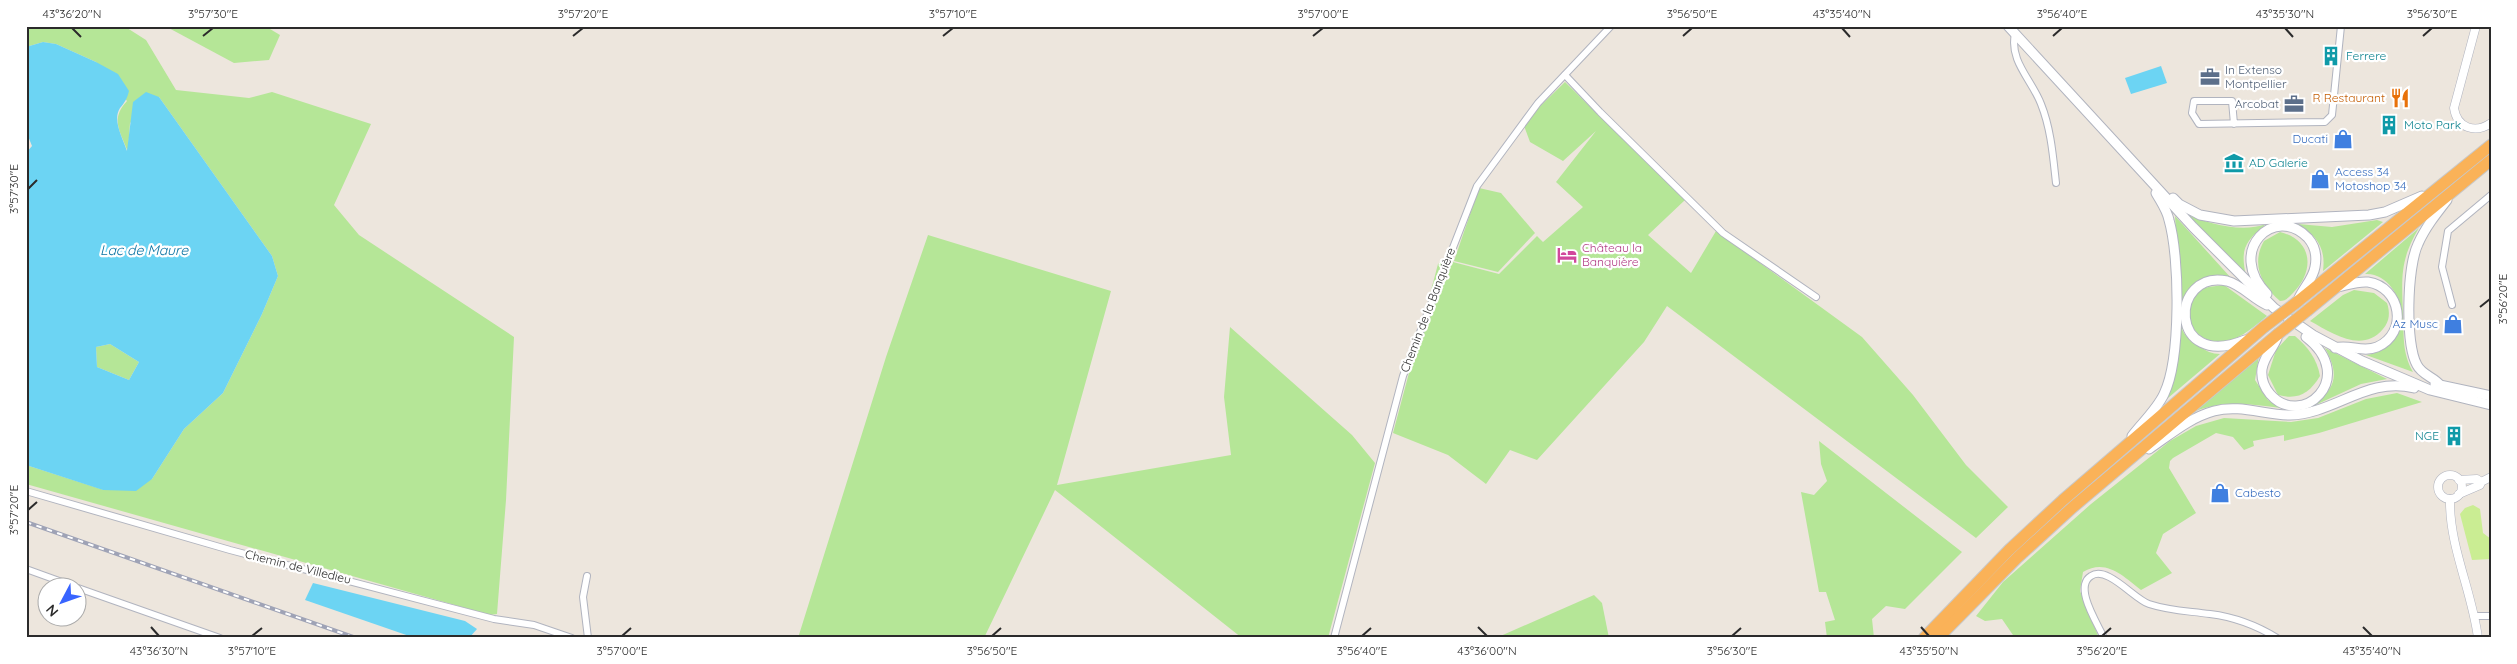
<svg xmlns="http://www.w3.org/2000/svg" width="2517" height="664" font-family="Quicksand,sans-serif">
<rect width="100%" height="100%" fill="#ede6dd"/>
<!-- green -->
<g fill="#b5e697">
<path d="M26,26H124L146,40L176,90L249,98L272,92L371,124L334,205L359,235L514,337L506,500L497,614L490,615L26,484V465L104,490L152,479L184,429L223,393L262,314L278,276L272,256L159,97L130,123L128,152C120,131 110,119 127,101L96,62L56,44L43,42L26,47Z"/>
<polygon points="165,26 265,26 280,35 269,60 234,63"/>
<polygon points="1565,82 1685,200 1648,235 1691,273 1716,231 1862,337 1913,395 1966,465 2008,507 1976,538 1667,306 1644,342 1537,460 1510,450 1486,484 1448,455 1393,433 1438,264 1453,255 1453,262 1499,274 1537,236 1543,242 1583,207 1556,182 1596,131 1563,161 1530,142 1523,123"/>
<polygon points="1479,188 1501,193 1535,233 1498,272 1454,261"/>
<path d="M2186,214C2209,224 2242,233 2266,224C2245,242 2240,248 2246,276Z"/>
<path d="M2175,216L2231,278C2221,276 2210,275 2201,280C2182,288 2172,320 2187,337C2190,340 2195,343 2199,346C2206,351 2212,354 2220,354L2168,398L2173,378L2179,279Z"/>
<path d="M2377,220L2383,222L2323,271C2326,248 2317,236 2298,224L2332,227Z"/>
<path d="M2419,228C2399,261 2402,279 2403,315C2404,336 2402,353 2413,372L2366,355C2423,346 2402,271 2365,274Z"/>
<path d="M2280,232C2313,240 2315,271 2293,293C2289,297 2286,301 2280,301C2261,284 2251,264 2264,241Z"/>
<polygon points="928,235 1111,291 1057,485 1231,455 1224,397 1230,327 1352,435 1375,463 1328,638 1242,638 1055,490 984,638 798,638 886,357"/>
<path d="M2224,285L2267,316C2256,325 2242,338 2227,341C2190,348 2175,303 2205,288C2211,286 2218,286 2224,285Z"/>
<path d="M2354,290L2374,293L2387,303C2390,312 2390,321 2383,329C2362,354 2332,333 2310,321L2343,295Z"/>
<path d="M2289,336H2295C2308,347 2317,359 2320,376C2309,394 2298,400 2278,395L2268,375L2276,350Z"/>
<polygon points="110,344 139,362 129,380 97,367 96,347"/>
<path d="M2325,348L2387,379L2361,384L2309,408C2335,390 2341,377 2325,348Z"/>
<path d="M2259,356L2255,380L2268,400L2281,408C2249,404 2220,400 2191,413Z"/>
<path d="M2397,393L2422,402L2319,433L2284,441V435L2253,441L2254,446L2244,450L2233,437L2216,433L2173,458L2170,461L2169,468L2196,513L2163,534L2156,553L2172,573L2141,590C2123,576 2106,558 2083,572L2080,591L2099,638H2015L2002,619L1985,621L1976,616L2003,582L2091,504L2170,441L2196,426L2224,418L2291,422L2318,418L2366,399Z"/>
<polygon points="1819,441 1962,552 1905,609 1886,606 1872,619 1874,638 1827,638 1825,622 1835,620 1826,592 1819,592 1801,492 1814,495 1827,481 1821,464"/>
<polygon points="1594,595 1602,603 1609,638 1496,638"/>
</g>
<!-- pitch -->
<polygon fill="#caed93" points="2473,505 2480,509 2483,533 2491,539 2491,559 2472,560 2460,514 2465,508"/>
<!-- water -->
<g fill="#6cd4f3" fill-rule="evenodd">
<path d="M43,42L56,44L96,62L118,74L129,91C127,99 125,102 120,108C112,120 123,139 127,151L133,102L146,92L159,97L272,256L278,276L262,314L223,393L184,429L152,479L136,491L103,490L26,465V153L32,146L26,131V47ZM110,344L139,362L129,380L97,367L96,347Z"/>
<polygon points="2161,66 2167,83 2131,94 2125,78"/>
<polygon points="313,583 465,621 477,629 469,638 415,638 305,600"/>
</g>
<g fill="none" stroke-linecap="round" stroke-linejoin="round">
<defs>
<g id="minor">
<path d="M2015,34C2009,61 2032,80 2041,104C2051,129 2053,156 2056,183"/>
<polyline points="1565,75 1600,112 1723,233 1816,297"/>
<polyline points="2234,124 2232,101 2194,101 2192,113 2199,124 2325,122 2332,115 2341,26"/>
<polyline points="2452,305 2442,267 2448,231 2491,195"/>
<polyline points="26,491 230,550 494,619 534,625 572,638"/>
<polyline points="26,569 73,586"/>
<polyline points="587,576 583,597 588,638"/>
<polyline points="78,588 220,638"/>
<polyline points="2475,616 2491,616"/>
<polyline points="1334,638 1403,376 1477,186 1538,103 1611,26"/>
<path d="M2104,638C2098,624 2073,587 2091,576C2107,565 2134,599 2149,604C2170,611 2189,611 2210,614C2234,617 2256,625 2277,638"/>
</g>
<g id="tertiary">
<path d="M2476,26L2454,108C2457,128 2475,134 2491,123"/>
<circle cx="2450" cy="487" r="12"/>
<polyline points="2459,480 2477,479 2481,482"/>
<polyline points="2459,494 2480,485 2481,482 2491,477"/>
<path d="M2450,499C2449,546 2472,591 2478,638"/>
</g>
<g id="secondary">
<polyline points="2008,26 2193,227 2274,308 2313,335 2362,361 2430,390 2491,405"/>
<polyline points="2173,198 2179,204 2200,215 2234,221 2369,215 2385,212 2422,196"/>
<path d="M2267,294C2225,251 2275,203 2308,238C2315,246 2317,257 2315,267C2313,279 2304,287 2299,298"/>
<path d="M2277,338C2273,349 2264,356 2262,369C2261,378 2264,387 2270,394C2301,430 2359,378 2306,337"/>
<path d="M2245,340C2168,372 2169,269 2227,281C2242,285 2253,299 2267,305"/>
<path d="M2335,348C2349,344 2363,353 2377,347C2409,333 2401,287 2368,282C2358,281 2347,285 2337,287"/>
<polyline points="2435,384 2491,396"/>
<path d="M2440,385C2434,377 2422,375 2417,365C2405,344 2407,267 2418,244C2425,228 2436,214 2447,200"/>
<path d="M2132,436C2142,423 2157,409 2164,394C2181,359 2180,258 2169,220C2167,210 2161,202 2156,193"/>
<path d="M2149,449C2171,434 2189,418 2214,411C2239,404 2265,415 2290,415C2334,414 2368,376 2414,388"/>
</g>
<g id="trunk">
<polyline points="2297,302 2491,145"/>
<polyline points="2308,310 2491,160"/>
<polyline points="1924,638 2009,550 2063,500 2264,327"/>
<polyline points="1938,638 2017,558 2073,507 2278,334"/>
</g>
</defs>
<!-- minor casing -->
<use href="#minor" stroke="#b1b4bf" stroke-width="8"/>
<!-- tertiary casing -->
<use href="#tertiary" stroke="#b1b4bf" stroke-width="9"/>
<!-- secondary casing -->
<use href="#secondary" stroke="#b1b4bf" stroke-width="11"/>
<!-- trunk casing -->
<use href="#trunk" stroke="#c8c8c8" stroke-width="13"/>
<!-- minor -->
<use href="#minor" stroke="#fff" stroke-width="6"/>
<!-- tertiary -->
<use href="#tertiary" stroke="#fff" stroke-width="8"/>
<!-- secondary -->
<use href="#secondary" stroke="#fff" stroke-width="9"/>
<!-- trunk -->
<use href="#trunk" stroke="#fab258" stroke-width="11"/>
<defs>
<polyline id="rail" points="26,522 356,638"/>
</defs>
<!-- rail casing -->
<use href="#rail" stroke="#9fa3b6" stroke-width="4"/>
<!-- rail -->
<use href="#rail" stroke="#fff" stroke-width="2" stroke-dasharray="5.5" stroke-linecap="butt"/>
<defs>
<g id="trunk-bridge">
<polyline points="2264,327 2297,302"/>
<polyline points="2278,334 2308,310"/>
</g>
</defs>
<!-- trunk-bridge casing -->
<use href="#trunk-bridge" stroke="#c8c8c8" stroke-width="13" stroke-linecap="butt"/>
<!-- trunk-bridge -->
<use href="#trunk-bridge" stroke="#fab258" stroke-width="11"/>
</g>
<!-- ticks -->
<path fill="none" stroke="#2b2b2b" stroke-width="2" d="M72,28L81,37M1842,28L1850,37M2285,28L2293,37M203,36L213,28M573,36L583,28M943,36L953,28M1313,36L1323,28M1683,36L1692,28M2053,36L2062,28M2423,36L2432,28M28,189L37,180M2480,307L2490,299M28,510L37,502M151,627L159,636M1478,627L1487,636M1921,627L1929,636M2363,627L2372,636M252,636L262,628M622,636L631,628M992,636L1001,628M1362,636L1371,628M1732,636L1741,628M2102,636L2111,628"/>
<!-- icons -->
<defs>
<symbol id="building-bare" viewBox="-9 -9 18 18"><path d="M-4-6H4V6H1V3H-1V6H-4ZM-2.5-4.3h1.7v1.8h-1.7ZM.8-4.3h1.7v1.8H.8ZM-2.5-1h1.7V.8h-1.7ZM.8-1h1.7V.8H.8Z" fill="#0f9aa8" stroke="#fff" stroke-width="2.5" paint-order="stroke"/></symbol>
<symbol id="office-bare" viewBox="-9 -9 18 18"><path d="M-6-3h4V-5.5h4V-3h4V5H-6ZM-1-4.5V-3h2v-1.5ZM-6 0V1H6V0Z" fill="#5c6f8a" stroke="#fff" stroke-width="2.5" paint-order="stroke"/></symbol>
<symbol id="restaurant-bare" viewBox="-9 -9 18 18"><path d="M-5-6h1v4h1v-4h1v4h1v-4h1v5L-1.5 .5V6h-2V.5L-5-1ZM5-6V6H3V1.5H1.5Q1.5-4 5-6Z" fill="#e8710a" stroke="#fff" stroke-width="2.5" paint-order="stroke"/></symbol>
<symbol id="shop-bare" viewBox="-9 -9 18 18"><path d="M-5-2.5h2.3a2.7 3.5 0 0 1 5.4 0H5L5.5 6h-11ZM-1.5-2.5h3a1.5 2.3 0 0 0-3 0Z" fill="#3f7fe0" stroke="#fff" stroke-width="2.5" paint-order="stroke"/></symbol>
<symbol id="museum-bare" viewBox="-9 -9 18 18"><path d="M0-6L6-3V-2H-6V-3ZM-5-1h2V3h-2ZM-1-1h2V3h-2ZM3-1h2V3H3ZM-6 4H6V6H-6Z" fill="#0f9aa8" stroke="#fff" stroke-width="2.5" paint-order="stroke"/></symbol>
<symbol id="hotel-bare" viewBox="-9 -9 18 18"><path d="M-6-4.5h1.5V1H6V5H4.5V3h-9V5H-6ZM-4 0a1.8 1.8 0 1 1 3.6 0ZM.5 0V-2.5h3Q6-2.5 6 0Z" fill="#d1479c" stroke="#fff" stroke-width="2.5" paint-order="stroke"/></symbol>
</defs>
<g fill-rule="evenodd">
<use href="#building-bare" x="2317" y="42" width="28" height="28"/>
<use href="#office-bare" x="2196" y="63" width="28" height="28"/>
<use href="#restaurant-bare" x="2386" y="84" width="28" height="28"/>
<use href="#office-bare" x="2280" y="90" width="28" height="28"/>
<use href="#building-bare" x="2375" y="111" width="28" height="28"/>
<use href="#shop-bare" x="2329" y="125" width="28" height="28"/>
<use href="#museum-bare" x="2220" y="149" width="28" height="28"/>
<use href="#shop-bare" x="2306" y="165" width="28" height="28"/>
<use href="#hotel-bare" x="1553" y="241" width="28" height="28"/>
<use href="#shop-bare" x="2439" y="310" width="28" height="28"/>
<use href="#building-bare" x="2440" y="422" width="28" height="28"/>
<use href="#shop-bare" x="2206" y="479" width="28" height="28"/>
</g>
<g text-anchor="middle" stroke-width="4.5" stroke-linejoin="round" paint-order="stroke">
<!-- culture labels -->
<g font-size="12" fill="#0d838f" stroke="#fff" text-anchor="start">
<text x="2346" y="60">Ferrere</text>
<text x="2404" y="129">Moto Park</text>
<text x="2249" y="167">AD Galerie</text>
<text x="2439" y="440" text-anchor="end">NGE</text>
</g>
<!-- service labels -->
<g font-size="12" fill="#4e5e75" stroke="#fff" text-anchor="start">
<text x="2225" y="74">In Extenso<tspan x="2225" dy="14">Montpellier</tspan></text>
<text x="2279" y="108" text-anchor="end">Arcobat</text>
</g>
<!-- food labels -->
<g font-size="12" fill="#c56008" stroke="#fff" text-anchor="end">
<text x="2385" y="102">R Restaurant</text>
</g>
<!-- shop labels -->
<g font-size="12" fill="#366cbe" stroke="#fff" text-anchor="end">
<text x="2328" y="143">Ducati</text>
<text x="2335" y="176" text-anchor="start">Access 34<tspan x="2335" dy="14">Motoshop 34</tspan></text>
<text x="2438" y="328">Az Musc</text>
<text x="2235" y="497" text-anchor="start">Cabesto</text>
</g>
<!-- hotel labels -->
<g font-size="12" fill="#b23c85" stroke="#fff" text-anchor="start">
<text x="1582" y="252">Château la<tspan x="1582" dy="14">Banquière</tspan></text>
</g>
<!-- street labels -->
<g font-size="12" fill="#2b2b2b" stroke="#fff">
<text transform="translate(1428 310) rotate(-69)" y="4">Chemin de la Banquière</text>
<text transform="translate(298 567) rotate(14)" y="4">Chemin de Villedieu</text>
</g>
<!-- water labels -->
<g font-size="14" font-style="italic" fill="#0972a2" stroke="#fff">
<text x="144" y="255">Lac de Maure</text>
</g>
</g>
<!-- border -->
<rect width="2517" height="664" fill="none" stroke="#ffffff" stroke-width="55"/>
<!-- north arrow -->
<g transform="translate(62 602) rotate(229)"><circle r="24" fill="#ffffff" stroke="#aaaaaa"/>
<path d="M0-4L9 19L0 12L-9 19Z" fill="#3864ff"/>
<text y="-8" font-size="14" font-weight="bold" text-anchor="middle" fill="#2b2b2b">N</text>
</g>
<rect x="28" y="28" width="2462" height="608" fill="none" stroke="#2b2b2b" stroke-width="2"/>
<g font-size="12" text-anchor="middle" fill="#2b2b2b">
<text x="72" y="18">43°36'20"N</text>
<text x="213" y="18">3°57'30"E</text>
<text x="583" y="18">3°57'20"E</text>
<text x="953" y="18">3°57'10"E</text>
<text x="1323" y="18">3°57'00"E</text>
<text x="1692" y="18">3°56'50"E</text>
<text x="1842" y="18">43°35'40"N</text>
<text x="2062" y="18">3°56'40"E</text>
<text x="2285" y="18">43°35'30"N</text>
<text x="2432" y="18">3°56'30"E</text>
<text transform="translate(14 189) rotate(-90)" y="4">3°57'30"E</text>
<text transform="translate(2503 299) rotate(-90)" y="4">3°56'20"E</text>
<text transform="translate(14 510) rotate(-90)" y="4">3°57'20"E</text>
<text x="159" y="655">43°36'30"N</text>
<text x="252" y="655">3°57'10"E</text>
<text x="622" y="655">3°57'00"E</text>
<text x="992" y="655">3°56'50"E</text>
<text x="1362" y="655">3°56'40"E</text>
<text x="1487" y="655">43°36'00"N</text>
<text x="1732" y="655">3°56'30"E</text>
<text x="1929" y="655">43°35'50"N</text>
<text x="2102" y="655">3°56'20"E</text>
<text x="2372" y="655">43°35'40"N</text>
</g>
</svg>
